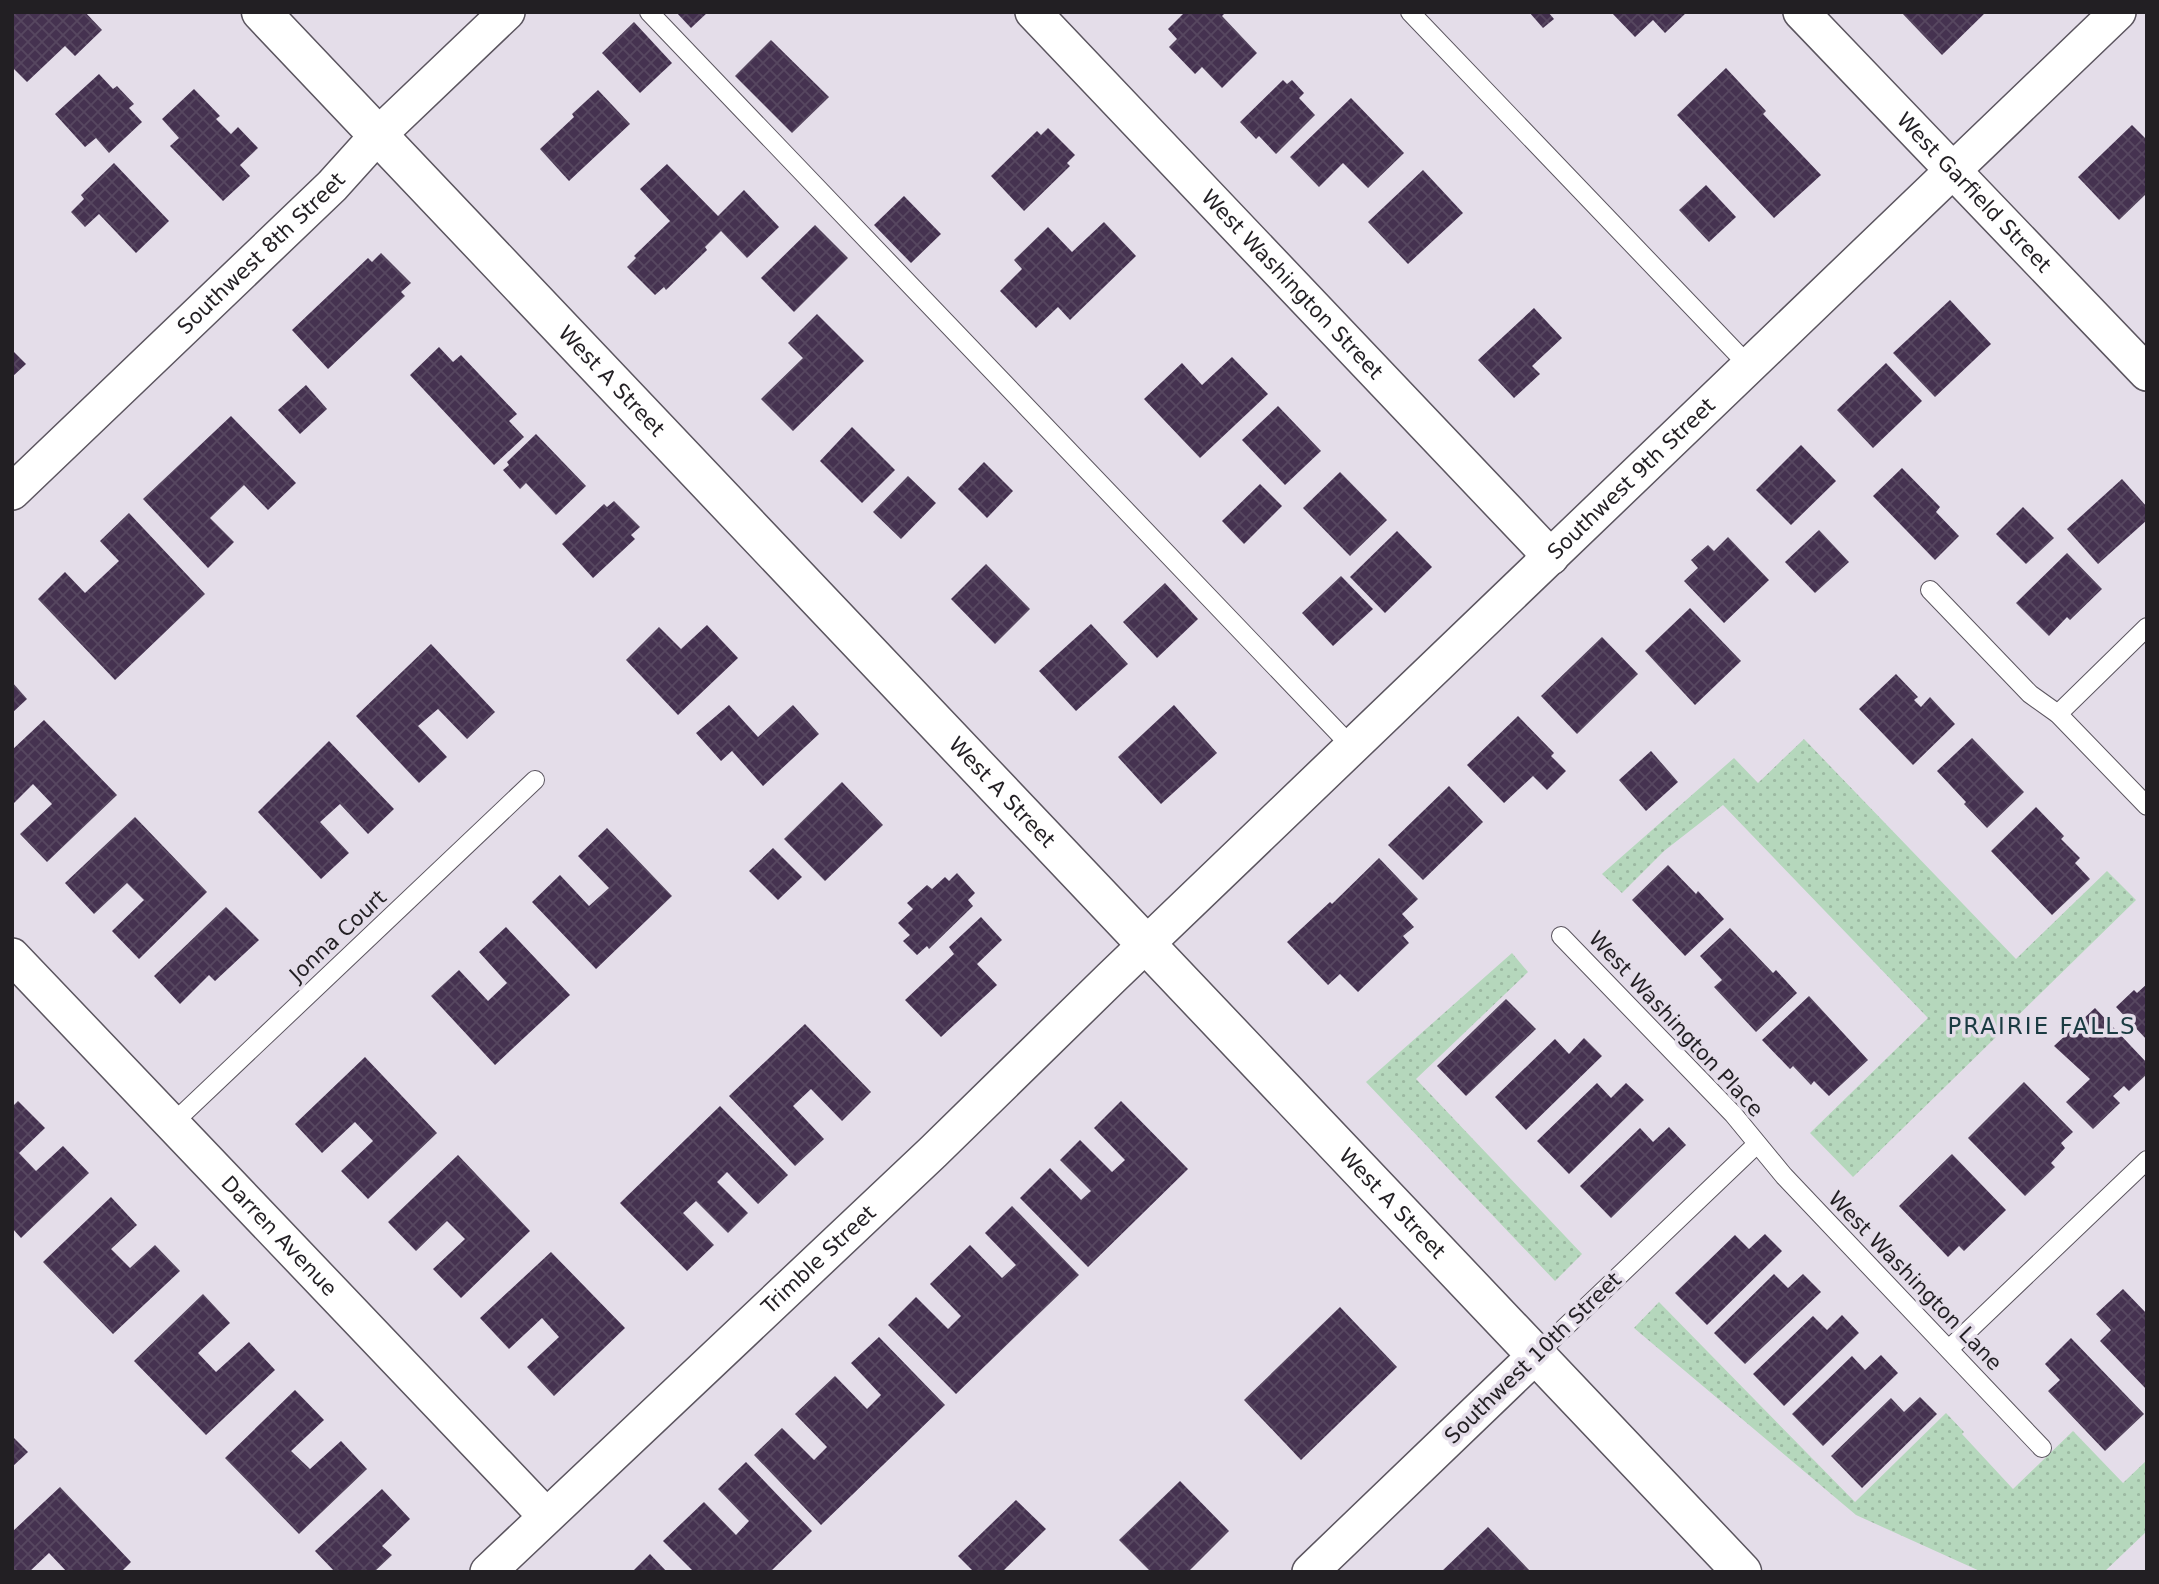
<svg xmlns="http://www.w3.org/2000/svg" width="2159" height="1584" font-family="'DejaVu Sans',sans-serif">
<defs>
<pattern id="park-dots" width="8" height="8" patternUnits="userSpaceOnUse" patternTransform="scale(1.75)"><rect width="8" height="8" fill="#b5d7bc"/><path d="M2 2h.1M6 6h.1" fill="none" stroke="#9bb8a1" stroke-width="1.8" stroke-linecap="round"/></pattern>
<pattern id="building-cross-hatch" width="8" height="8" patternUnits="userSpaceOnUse" patternTransform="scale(1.75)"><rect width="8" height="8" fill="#453250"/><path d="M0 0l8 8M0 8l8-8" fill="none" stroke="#574760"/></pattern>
</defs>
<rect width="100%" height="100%" fill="#e4dde9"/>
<!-- park -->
<g fill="url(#park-dots)">
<polygon points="1804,739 2016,959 2107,871 2136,900 1853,1177 1810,1133 1928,1018 1723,805 1664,851 1622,893 1602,874 1734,758 1758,783"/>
<polygon points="1512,953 1528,972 1416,1079 1582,1254 1555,1281 1366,1082"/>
<polygon points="1659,1302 1855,1502 1946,1413 1964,1432 1962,1434 2013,1489 2073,1431 2123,1483 2147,1460 2147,1531 2104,1572 1982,1572 1856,1515 1634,1328"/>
</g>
<!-- building -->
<g fill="url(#building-cross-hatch)">
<polygon points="12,12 85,12 102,30 75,56 65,46 27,82 12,67"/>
<polygon points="676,12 708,12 691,28"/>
<polygon points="1185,12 1226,12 1222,16 1257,53 1222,88 1202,67 1195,74 1169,47 1177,39 1168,29"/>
<polygon points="1529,12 1548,12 1554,19 1543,28"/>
<polygon points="1611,12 1687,12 1665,33 1653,20 1635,37"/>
<polygon points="1901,12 1986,12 1942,55"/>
<polygon points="634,22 672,63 640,93 602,53"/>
<polygon points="771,40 829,97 792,133 735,76"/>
<polygon points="1726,68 1766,111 1763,114 1821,175 1774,218 1677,115"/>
<polygon points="99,74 113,89 117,86 134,104 129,108 142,122 109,153 96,138 85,147 55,114"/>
<polygon points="1283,80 1287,84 1292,80 1304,93 1299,98 1315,115 1276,154 1259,136 1256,139 1240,122"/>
<polygon points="194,89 220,116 216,119 231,134 238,127 258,148 240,165 250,176 223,201 170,146 179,138 162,119"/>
<polygon points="598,90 630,124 569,181 540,149 574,117 572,114"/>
<polygon points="1351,98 1404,153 1368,188 1343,163 1319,187 1290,157"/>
<polygon points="2132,125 2147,140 2147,193 2119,220 2078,177"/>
<polygon points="1048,128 1075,155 1067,163 1070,166 1024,211 991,176 1037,131 1041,135"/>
<polygon points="114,163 169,221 136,253 99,214 85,227 71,212 84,199 81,195"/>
<polygon points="667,164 718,216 744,190 779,227 747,258 721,231 705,247 707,250 666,290 664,287 655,295 627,267 636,258 634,256 670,221 640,189"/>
<polygon points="1423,170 1463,213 1408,264 1368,222"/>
<polygon points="1706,185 1736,217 1709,242 1679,210"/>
<polygon points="904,196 941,234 911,263 874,225"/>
<polygon points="1104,222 1136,256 1070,320 1058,307 1036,328 1000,291 1022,269 1014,260 1048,227 1072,252"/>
<polygon points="815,225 848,258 794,312 761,278"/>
<polygon points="381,253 411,283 401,292 405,296 328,369 292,330 368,258 372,262"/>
<polygon points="1950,300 1991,344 1935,397 1893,353"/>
<polygon points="1534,308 1562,338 1532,366 1540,374 1514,398 1478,360"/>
<polygon points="817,314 864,361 793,431 761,399 803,358 788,343"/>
<polygon points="439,347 453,362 461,355 517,414 509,421 524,437 494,465 410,375"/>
<polygon points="12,350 26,364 12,377"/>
<polygon points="1232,357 1268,394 1200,458 1144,399 1182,363 1202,385"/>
<polygon points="1886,363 1922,401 1873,448 1837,410"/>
<polygon points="306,385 327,409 300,434 278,410"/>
<polygon points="1278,406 1321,451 1285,485 1242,440"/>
<polygon points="231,416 296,483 268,510 244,485 210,518 234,542 208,568 143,499"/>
<polygon points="852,427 895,470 862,503 820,461"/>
<polygon points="536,434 586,486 556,515 526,483 520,489 503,470 509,465 507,462"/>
<polygon points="1801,445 1836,481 1791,525 1756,490"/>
<polygon points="984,462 1013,491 987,518 958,489"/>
<polygon points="1902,468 1940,507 1936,512 1959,536 1935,560 1873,496"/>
<polygon points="1340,472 1387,520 1350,556 1303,508"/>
<polygon points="908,476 936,503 901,539 873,512"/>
<polygon points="2122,479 2147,507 2147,520 2098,564 2067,529"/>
<polygon points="1260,484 1282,506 1244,544 1222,521"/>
<polygon points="614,501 640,527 631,535 635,539 593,578 562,544 604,504 607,507"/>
<polygon points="2023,507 2054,538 2026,564 1996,534"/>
<polygon points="129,513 205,594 115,680 38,599 65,572 85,593 119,561 100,541"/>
<polygon points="1819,530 1849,562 1815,593 1785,562"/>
<polygon points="1397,531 1432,567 1385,613 1350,577"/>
<polygon points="1728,537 1769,580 1724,623 1684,581 1698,568 1691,560 1708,545 1714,551"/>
<polygon points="2067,553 2102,589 2070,620 2067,617 2049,636 2016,603"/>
<polygon points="986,564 1030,609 995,644 951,599"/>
<polygon points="1341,576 1373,609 1333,646 1302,613"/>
<polygon points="1165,583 1198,619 1157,658 1123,622"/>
<polygon points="1690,608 1741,661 1695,705 1645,651"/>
<polygon points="1091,624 1128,664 1076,711 1039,671"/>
<polygon points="707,625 738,658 678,715 626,660 659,627 681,649"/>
<polygon points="1602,637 1638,674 1577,734 1541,696"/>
<polygon points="431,644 495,712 467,739 438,709 418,726 447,757 419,783 356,716"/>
<polygon points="1896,674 1918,697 1914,700 1921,707 1930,697 1955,724 1913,765 1859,709"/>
<polygon points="12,682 27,699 12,713"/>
<polygon points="729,705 758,737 793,705 819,734 763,786 732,751 721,761 696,733"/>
<polygon points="1174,705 1217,753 1161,804 1118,757"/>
<polygon points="1518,716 1554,753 1551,756 1566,771 1547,790 1533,776 1504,803 1467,765"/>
<polygon points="44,720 117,795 47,862 20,834 52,804 33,784 12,805 12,750"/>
<polygon points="1972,738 2024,792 1987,828 1964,804 1966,802 1937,771"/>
<polygon points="329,741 394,809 368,834 340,804 320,822 349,853 321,879 258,812"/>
<polygon points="1651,751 1678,782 1646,811 1619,780"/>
<polygon points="842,782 883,825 825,881 784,839"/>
<polygon points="1449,786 1483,822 1423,880 1388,845"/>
<polygon points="2036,807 2064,836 2061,839 2080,858 2075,863 2090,879 2052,915 1991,851"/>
<polygon points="135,817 207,892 139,959 112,931 144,900 127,883 94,914 65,883"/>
<polygon points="607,828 672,896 596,969 532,902 560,875 589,906 609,888 578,856"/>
<polygon points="773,848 802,877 778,900 749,871"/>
<polygon points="1379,858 1418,899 1402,914 1414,927 1403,936 1409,943 1358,992 1340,974 1328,985 1287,942 1330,902 1332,904"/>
<polygon points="1668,865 1696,894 1698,891 1724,919 1685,956 1632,900"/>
<polygon points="957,873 975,893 968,900 973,906 929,949 927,946 917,955 903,941 910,935 898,923 913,909 907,903 927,885 932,889 945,877 949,881"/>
<polygon points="226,907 259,940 215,981 209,975 180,1004 154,976"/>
<polygon points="981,917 1002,940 977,964 997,985 941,1037 905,1000 954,954 949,947"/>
<polygon points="506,927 570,995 495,1065 431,996 459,970 488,1001 507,983 479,952"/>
<polygon points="1730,928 1773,973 1776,970 1797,993 1756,1032 1714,987 1722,980 1700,956"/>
<polygon points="2147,984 2147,1040 2116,1007 2134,990 2137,993"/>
<polygon points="1809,996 1868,1060 1829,1096 1814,1081 1811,1085 1793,1066 1790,1069 1762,1040"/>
<polygon points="1506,999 1536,1029 1466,1096 1437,1066"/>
<polygon points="2095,1008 2147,1063 2147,1074 2129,1091 2124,1086 2113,1096 2120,1103 2093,1129 2066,1102 2090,1079 2054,1046"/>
<polygon points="805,1024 871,1092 842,1121 811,1089 793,1106 824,1139 795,1166 729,1096"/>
<polygon points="1584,1038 1602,1056 1526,1130 1495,1097 1555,1039 1569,1054"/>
<polygon points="365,1057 437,1133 368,1199 341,1171 373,1141 355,1122 322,1153 295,1124"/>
<polygon points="2024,1082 2073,1132 2061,1143 2065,1148 2051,1163 2055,1167 2025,1196 1968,1138"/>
<polygon points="1597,1083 1611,1098 1626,1083 1644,1100 1569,1174 1537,1141"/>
<polygon points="18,1101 45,1128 19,1153 36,1171 63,1146 89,1173 21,1238 12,1228 12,1107"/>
<polygon points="1121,1101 1188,1169 1088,1267 1020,1198 1050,1168 1081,1200 1091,1191 1060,1160 1080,1140 1112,1172 1125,1160 1094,1128"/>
<polygon points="720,1106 788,1175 758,1204 727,1172 717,1182 748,1213 728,1233 696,1201 683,1213 714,1245 687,1271 620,1203"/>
<polygon points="1669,1127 1686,1145 1611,1218 1580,1186 1640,1128 1653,1142"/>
<polygon points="1952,1154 2006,1210 1964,1251 1959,1246 1948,1257 1899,1206"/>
<polygon points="458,1155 530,1231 461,1298 433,1269 465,1239 447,1221 416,1251 388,1222"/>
<polygon points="111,1197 137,1225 111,1249 130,1268 155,1245 180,1271 113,1334 43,1262"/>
<polygon points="1012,1206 1079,1275 956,1394 888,1325 916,1297 948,1329 961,1316 930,1284 970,1245 1002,1278 1016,1265 985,1233"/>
<polygon points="1765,1234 1782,1251 1707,1325 1675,1293 1735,1235 1749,1249"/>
<polygon points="551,1252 625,1328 554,1396 527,1367 559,1337 542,1318 509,1349 480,1318"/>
<polygon points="1774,1274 1788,1288 1803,1274 1821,1292 1745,1364 1714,1333"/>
<polygon points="2123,1289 2147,1314 2147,1390 2100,1341 2111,1330 2096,1314"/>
<polygon points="203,1294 230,1323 198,1353 216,1372 249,1342 275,1370 206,1435 134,1361"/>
<polygon points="1340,1307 1397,1367 1301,1460 1244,1400"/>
<polygon points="1842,1315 1859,1333 1784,1406 1753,1374 1813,1316 1827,1330"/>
<polygon points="879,1337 945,1405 821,1525 754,1455 782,1428 814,1460 827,1447 795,1414 835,1376 867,1409 881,1395 851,1363"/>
<polygon points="2071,1338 2144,1414 2105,1451 2048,1391 2060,1380 2045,1364"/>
<polygon points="1881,1355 1898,1373 1823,1446 1792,1414 1852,1356 1865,1370"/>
<polygon points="295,1390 324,1420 291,1451 310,1469 341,1441 367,1469 299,1534 225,1458"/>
<polygon points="1920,1397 1937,1414 1862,1488 1831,1456 1891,1398 1904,1412"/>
<polygon points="12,1436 28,1452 12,1467"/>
<polygon points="746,1462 812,1531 770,1572 694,1572 663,1541 704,1502 736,1535 749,1521 718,1489"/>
<polygon points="1180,1481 1229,1531 1188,1572 1151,1572 1119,1540"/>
<polygon points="60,1487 131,1562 121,1572 67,1572 49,1553 29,1572 12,1572 12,1532"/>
<polygon points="382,1489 410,1519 382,1546 392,1555 374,1572 335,1572 315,1551"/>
<polygon points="1016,1500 1046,1529 1002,1572 974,1572 958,1556"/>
<polygon points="1488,1527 1531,1572 1441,1572"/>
<polygon points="650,1554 667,1572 632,1572"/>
</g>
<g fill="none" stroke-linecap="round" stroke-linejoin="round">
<defs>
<g id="service">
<polyline points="649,12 1352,747"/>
<polyline points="1410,12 1749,366"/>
<polyline points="1930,590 2030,694 2058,714 2147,806"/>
<polyline points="2058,714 2147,627"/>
<polyline points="1561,936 1733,1114 1784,1176 2042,1448"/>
<polyline points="171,1125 535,780"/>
<polyline points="1949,1349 2147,1160"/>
<polyline points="1536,1355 1757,1144"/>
</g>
<g id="minor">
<path id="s1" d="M1033,12L1551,557"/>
<path id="s2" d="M1801,12L2147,373"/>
<path id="s3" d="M12,492L332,186L378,135L507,12"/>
<path id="s4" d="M12,956L546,1516"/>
<path id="s5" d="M488,1572L933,1152L1111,978L2118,12"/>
<polyline points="1310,1572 1536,1355"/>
</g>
<g id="secondary">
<path id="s6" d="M261,12L1742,1572"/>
</g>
</defs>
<!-- service casing -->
<use href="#service" stroke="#5b555f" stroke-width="20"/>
<!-- minor casing -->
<use href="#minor" stroke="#5b555f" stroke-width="38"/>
<!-- secondary casing -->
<use href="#secondary" stroke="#5b555f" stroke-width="41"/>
<!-- service -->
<use href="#service" stroke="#fff" stroke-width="18"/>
<!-- minor -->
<use href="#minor" stroke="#fff" stroke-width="35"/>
<!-- secondary -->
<use href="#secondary" stroke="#fff" stroke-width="38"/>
</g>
<g text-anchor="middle" stroke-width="7" stroke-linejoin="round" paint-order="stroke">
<!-- street labels -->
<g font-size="21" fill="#221f23" stroke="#e4dde9">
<text dy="7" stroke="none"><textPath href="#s2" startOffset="250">West Garfield Street</textPath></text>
<text dy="7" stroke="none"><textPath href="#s3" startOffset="345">Southwest 8th Street</textPath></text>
<text dy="7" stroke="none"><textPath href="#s1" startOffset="376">West Washington Street</textPath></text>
<text dy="7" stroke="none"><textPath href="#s6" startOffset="509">West A Street</textPath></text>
<text dy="7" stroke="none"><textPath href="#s5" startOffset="1582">Southwest 9th Street</textPath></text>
<text dy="7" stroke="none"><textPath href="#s6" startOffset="1076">West A Street</textPath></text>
<text transform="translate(338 936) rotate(-43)" y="7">Jonna Court</text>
<text transform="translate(1676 1024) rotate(47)" y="7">West Washington Place</text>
<text dy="7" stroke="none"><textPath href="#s6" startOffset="1643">West A Street</textPath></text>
<text dy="7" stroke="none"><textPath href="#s4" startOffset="387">Darren Avenue</textPath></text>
<text dy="7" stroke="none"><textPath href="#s5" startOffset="455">Trimble Street</textPath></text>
<text transform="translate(1915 1281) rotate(46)" y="7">West Washington Lane</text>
<text transform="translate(1533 1358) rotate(-44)" y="7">Southwest 10th Street</text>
</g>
<!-- neighbourhood labels -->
<g font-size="23" letter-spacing="2" fill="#1a3b42" stroke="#e4dde9">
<text x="2042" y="1034">PRAIRIE FALLS</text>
</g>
</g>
<!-- border -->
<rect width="2159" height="1584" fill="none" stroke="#221f23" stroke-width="28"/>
</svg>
